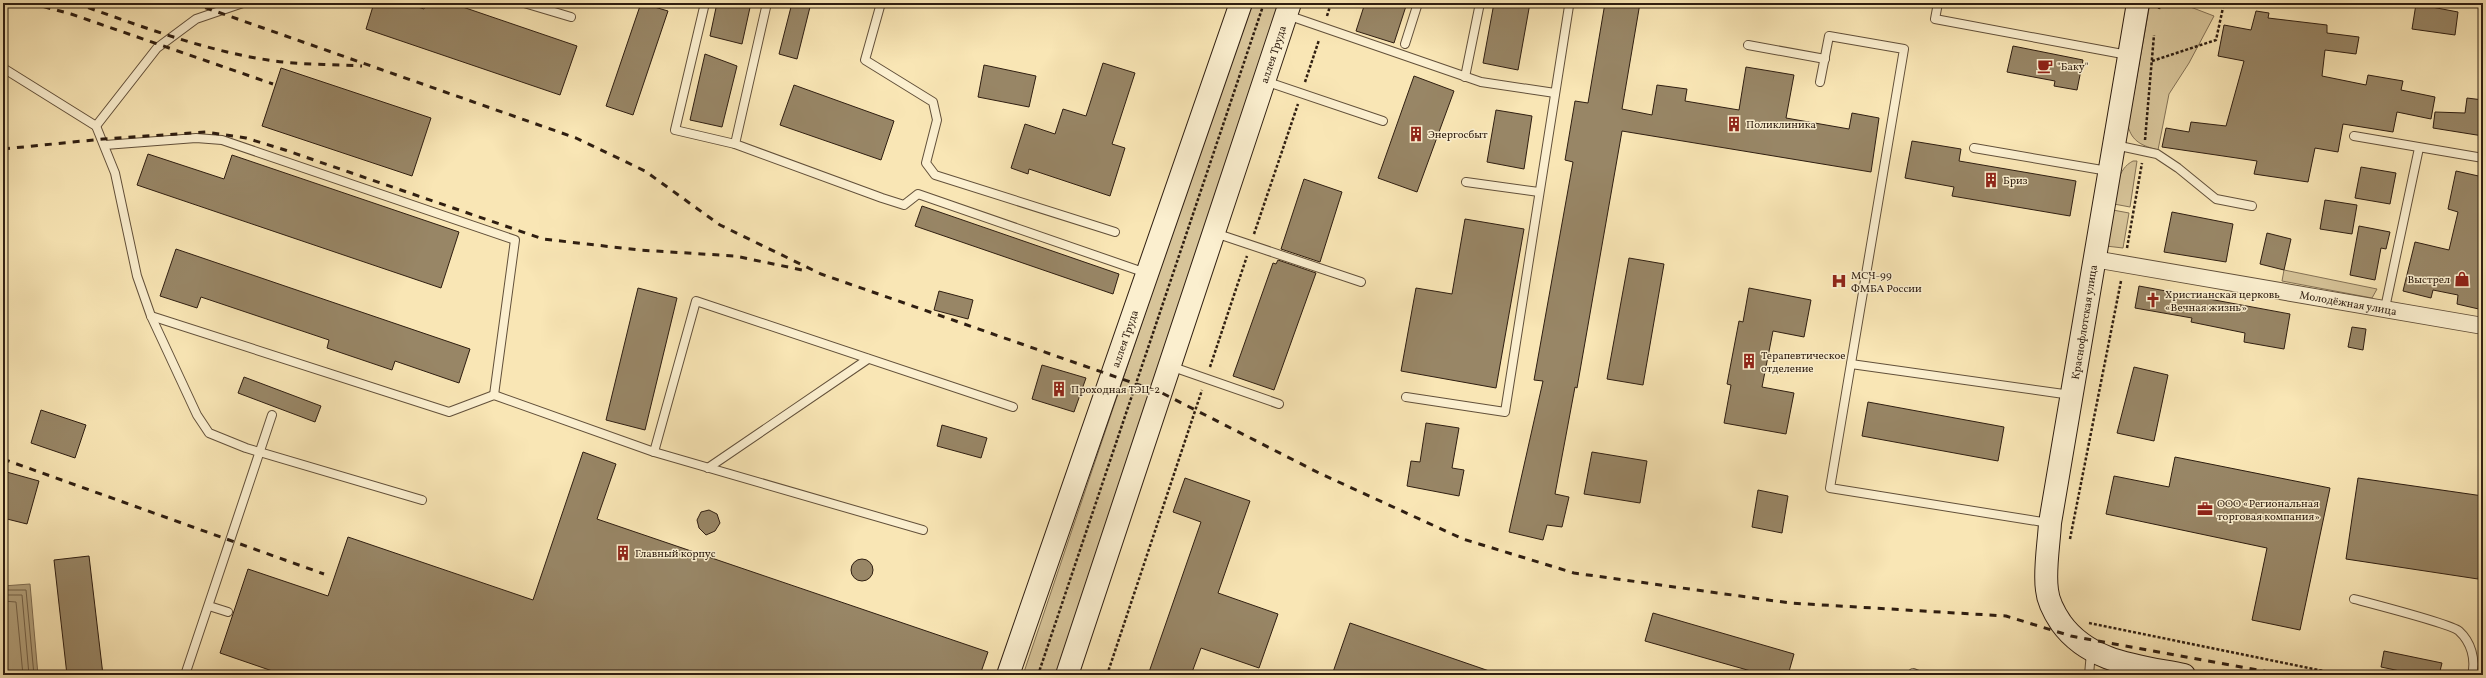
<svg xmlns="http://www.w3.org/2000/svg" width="2486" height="678" font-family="Vollkorn,serif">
<rect width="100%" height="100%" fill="#f9e6b5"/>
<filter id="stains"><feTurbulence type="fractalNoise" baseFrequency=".005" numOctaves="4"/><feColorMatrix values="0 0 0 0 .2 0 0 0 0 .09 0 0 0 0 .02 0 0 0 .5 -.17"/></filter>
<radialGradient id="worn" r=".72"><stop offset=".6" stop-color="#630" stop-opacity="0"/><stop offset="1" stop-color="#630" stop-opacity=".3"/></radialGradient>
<!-- green -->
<g fill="#d7c499" stroke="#837155">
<polygon points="1250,3 1282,3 1056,675 1023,675"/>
<path d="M2150,3H2180L2214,16L2189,63L2169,94L2158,150C2143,146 2132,142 2128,126Z"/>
<path d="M2133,161H2137L2130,207L2114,204C2117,188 2117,169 2133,161Z"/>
<polygon points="2113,210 2129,213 2123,248 2106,246"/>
<polygon points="2284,270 2377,289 2372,298 2282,281"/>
</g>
<!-- water -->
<polygon fill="#b4a27d" stroke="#7f6d52" points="30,584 38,675 3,675 3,586"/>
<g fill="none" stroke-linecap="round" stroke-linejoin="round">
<!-- shore -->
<g stroke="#726047" stroke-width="1">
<polyline points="3,590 26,590 34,675"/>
<polyline points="3,595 22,595 29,675"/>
<polyline points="3,601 16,602 23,675"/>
</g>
</g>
<!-- building -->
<g fill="#988666" stroke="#2f1e11">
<polygon points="374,3 405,3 424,9 426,3 451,3 577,46 560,95 366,29"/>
<polygon points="641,3 668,11 633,115 606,106"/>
<polygon points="717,3 751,3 742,44 710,36"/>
<polygon points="792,3 811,3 797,59 779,54"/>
<polygon points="1365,3 1407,3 1394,43 1356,31"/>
<polygon points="1494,3 1530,3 1518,70 1483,63"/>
<polygon points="1605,3 1640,3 1622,109 1652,115 1657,85 1687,89 1685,101 1739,110 1746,67 1794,75 1786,118 1849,129 1852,113 1879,118 1871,172 1622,131 1577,388 1575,387 1555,494 1569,497 1562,527 1547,525 1543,540 1509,532 1543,381 1534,380 1573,162 1565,160 1575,101 1588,103"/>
<polygon points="2416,4 2458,12 2455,35 2412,29"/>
<polygon points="2256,11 2269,13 2268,18 2327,25 2327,33 2359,37 2356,54 2325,50 2322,76 2366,85 2368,75 2403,81 2401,90 2435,97 2431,119 2397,112 2393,132 2343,124 2338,152 2315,148 2308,182 2254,174 2257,161 2162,147 2166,128 2189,132 2191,122 2226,126 2244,61 2218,56 2224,25 2251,30"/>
<polygon points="2013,46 2083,60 2077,90 2054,86 2055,81 2007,72"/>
<polygon points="705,54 737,66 722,127 690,120"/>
<polygon points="1103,63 1135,73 1112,144 1125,148 1110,196 1029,169 1028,174 1011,168 1025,124 1055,134 1063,109 1086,116"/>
<polygon points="984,65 1036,76 1029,107 978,97"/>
<polygon points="281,68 431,118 412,176 262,126"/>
<polygon points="1414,76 1454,91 1417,192 1378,178"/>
<polygon points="794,85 894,121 881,160 780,125"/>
<polygon points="2467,98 2483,100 2483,136 2433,128 2435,112 2465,113"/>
<polygon points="1496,110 1532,116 1524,169 1487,162"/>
<polygon points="1912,141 1961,149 1959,161 2076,181 2070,216 1952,196 1954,187 1905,178"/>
<polygon points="148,154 224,179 232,155 459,232 441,288 137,185"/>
<polygon points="2361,167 2396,173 2390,204 2355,198"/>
<polygon points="2456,171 2483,177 2483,310 2457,304 2458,295 2433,290 2431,298 2403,291 2415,242 2449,250 2458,212 2448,209"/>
<polygon points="1304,179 1342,192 1320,262 1281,249"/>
<polygon points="2325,200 2357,205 2352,234 2320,229"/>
<polygon points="922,206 1119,274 1113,294 915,226"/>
<polygon points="2172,212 2233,224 2226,262 2164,252"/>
<polygon points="1465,219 1524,229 1496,388 1401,371 1416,288 1452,294"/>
<polygon points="2359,226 2390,232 2386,249 2381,248 2375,280 2350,275"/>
<polygon points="2267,233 2291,239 2284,270 2260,264"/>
<polygon points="176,249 470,349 459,383 395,361 392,370 327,348 329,340 201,297 197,308 160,296"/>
<polygon points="1629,258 1664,264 1643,385 1607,379"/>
<polygon points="1278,260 1316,273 1274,390 1233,376 1273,263 1276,264"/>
<polygon points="2139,286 2290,314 2284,349 2244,342 2245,333 2191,322 2192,318 2135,308"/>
<polygon points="638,288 677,298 645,430 606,420"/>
<polygon points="1749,288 1811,300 1804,337 1773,331 1762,387 1794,393 1786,434 1724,423 1731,385 1727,384 1739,321 1743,322"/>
<polygon points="939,291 973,300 968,319 934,310"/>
<polygon points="2352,327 2366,329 2363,350 2348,347"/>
<polygon points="1042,365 1086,378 1074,412 1032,399"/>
<polygon points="2134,367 2168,375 2154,441 2117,433"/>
<polygon points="244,377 321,406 315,422 238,393"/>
<polygon points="1868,402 2004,427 1998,461 1862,436"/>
<polygon points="41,410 86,425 75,458 31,443"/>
<polygon points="1426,423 1459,428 1452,468 1464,470 1459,496 1407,486 1411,461 1420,462"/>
<polygon points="942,425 987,438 981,458 937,446"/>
<polygon points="583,452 616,464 597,519 988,652 980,675 284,675 220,653 248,569 328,596 348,537 533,600"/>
<polygon points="1592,452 1647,461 1640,503 1584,494"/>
<polygon points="2175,457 2330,488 2300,630 2252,620 2267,548 2106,514 2114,476 2169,487"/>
<polygon points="3,471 39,481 27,524 3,518"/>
<polygon points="1185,478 1250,501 1218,593 1278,614 1259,668 1201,648 1191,675 1148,675 1201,522 1173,512"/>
<polygon points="2358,478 2483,496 2483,544 2478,579 2346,559"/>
<polygon points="1758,490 1788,496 1782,533 1752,527"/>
<polygon points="709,510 717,514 720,523 715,531 706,535 699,528 697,520 701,512"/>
<polygon points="89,556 103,675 67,675 54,560"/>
<circle cx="862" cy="570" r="11"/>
<polygon points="1653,613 1794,654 1788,675 1765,675 1645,641"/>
<polygon points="1350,623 1495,673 1494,675 1332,675"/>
<polygon points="2384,651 2442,663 2439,675 2419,675 2381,667"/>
</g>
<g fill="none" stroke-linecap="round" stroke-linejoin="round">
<defs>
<g id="lane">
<polyline points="524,3 571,17"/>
<polyline points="705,3 675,130 735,144"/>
<polyline points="767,3 735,144 882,198 904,205 918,194 1146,273"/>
<polyline points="881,3 865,60 933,102 937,120 926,163 935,175 1115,232"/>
<polyline points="1938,3 1935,19 2128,55"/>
<polyline points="1287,15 1481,82 1555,93"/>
<polyline points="1405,44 1418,3"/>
<polyline points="1748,45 1825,59"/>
<polyline points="3,68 96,126 115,173 137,276 151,316 197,415 209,433 246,448 422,500"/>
<polyline points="1465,77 1480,3"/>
<polyline points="1265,81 1383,121"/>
<polyline points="1820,82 1829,36 1904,49 1830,488 2049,523"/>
<polyline points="96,126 157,48 196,19 243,3"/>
<polyline points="2354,136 2483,158"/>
<polyline points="105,145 196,138 222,140 515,240 494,395"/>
<polyline points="2115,145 2157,154 2178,168 2216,199 2252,206"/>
<polyline points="1974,148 2108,171"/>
<polyline points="1466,182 1539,192"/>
<polyline points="1215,233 1361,282"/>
<polyline points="2385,308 2419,148"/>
<polyline points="151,316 449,412 494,395 654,452 696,301 1013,407"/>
<polyline points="1851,364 2071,395"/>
<polyline points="1170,366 1279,404"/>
<polyline points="1406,397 1505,412 1569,6"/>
<polyline points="654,452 923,530"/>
<polyline points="708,468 868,359"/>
<path d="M2354,599C2369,603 2451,624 2459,631C2471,642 2476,659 2472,675"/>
<polyline points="209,606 228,612"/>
<polyline points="1913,673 1918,675"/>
<polyline points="185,675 272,415"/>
<polyline points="2089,675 2091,652"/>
</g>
<g id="street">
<path id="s1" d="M2094,259L2483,326"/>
</g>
<g id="secondary">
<path d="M2138,3L2050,523C2049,543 2044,571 2047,590C2048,601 2055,614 2061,623C2090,663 2139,666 2184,675"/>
<path id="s2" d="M1008,675L1241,3"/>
<path id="s3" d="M1067,675L1290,3"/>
</g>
</defs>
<!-- lane casing -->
<use href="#lane" stroke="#62503a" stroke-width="10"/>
<!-- street casing -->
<use href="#street" stroke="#62503a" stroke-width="18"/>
<!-- secondary casing -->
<use href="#secondary" stroke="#2f1e11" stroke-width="24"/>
<!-- path -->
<g stroke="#2f1e11" stroke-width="2.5" stroke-dasharray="3 2" stroke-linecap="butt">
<polyline points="2159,9 2160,3"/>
<polyline points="1327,16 1331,3"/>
<polyline points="2152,61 2216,40 2224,3"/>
<polyline points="1305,82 1319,40"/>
<polyline points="2145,140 2154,35"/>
<polyline points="1254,234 1298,104"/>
<polyline points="2127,248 2142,163"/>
<polyline points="1210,367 1247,256"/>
<polyline points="2070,539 2121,281"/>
<polyline points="2089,623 2343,675"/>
<polyline points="1038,675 1264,3"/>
<polyline points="1107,675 1202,390"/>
</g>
<!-- lane -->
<use href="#lane" stroke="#fbefcf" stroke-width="8"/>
<!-- street -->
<use href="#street" stroke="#fbefcf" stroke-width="16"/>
<!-- secondary -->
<use href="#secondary" stroke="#fbefcf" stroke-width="22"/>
<!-- rail -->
<g stroke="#2f1e11" stroke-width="3" stroke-dasharray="7 7" stroke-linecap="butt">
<polyline points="30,3 71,14 273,84"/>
<path d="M75,3C138,25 202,50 268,60C298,65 331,64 362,66"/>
<polyline points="192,3 576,138 645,171 720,225 821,274 1162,393 1319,473 1463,539 1574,573 1790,603 2006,616 2071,636 2285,675"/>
<polyline points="3,149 103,139 206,132 246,138 285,150 543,239 639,250 735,256 807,271"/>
<polyline points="3,459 324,574"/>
</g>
</g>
<!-- icons -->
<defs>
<symbol id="cafe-bare" viewBox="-9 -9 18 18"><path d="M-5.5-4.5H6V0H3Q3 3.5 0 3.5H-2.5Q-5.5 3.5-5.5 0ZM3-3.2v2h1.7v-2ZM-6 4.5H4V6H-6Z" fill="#8f2418" stroke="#fbefcf" stroke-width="2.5" paint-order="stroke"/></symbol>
<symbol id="building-bare" viewBox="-9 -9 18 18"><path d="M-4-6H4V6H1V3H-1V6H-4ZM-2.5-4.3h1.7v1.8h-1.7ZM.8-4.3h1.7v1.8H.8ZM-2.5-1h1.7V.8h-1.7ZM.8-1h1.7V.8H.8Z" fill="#8f2418" stroke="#fbefcf" stroke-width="2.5" paint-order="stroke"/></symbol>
<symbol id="shop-bare" viewBox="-9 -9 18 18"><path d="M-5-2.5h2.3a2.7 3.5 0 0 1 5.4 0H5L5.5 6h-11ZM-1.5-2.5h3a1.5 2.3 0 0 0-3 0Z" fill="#8f2418" stroke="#fbefcf" stroke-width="2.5" paint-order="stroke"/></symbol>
<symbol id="hospital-bare" viewBox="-9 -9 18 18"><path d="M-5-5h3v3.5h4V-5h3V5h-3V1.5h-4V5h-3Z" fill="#8f2418" stroke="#fbefcf" stroke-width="2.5" paint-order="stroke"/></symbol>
<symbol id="church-bare" viewBox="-9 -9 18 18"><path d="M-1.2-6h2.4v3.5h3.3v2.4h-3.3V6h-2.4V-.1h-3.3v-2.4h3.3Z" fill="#8f2418" stroke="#fbefcf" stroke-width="2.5" paint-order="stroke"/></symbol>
<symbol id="office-bare" viewBox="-9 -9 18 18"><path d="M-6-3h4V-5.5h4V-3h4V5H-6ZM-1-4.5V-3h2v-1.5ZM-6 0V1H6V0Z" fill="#8f2418" stroke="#fbefcf" stroke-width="2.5" paint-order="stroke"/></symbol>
</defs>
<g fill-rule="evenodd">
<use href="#cafe-bare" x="2034" y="55" width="22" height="22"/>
<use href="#building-bare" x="1723" y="113" width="22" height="22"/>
<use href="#building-bare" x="1405" y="123" width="22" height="22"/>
<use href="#building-bare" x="1980" y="169" width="22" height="22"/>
<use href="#shop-bare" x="2451" y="268" width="22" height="22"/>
<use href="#hospital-bare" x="1828" y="270" width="22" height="22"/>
<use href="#church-bare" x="2142" y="289" width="22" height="22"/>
<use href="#building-bare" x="1738" y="350" width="22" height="22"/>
<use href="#building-bare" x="1048" y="378" width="22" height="22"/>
<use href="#office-bare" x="2194" y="498" width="22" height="22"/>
<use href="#building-bare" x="612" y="542" width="22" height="22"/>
</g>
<g text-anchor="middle" stroke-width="3" stroke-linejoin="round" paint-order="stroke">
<!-- street labels -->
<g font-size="11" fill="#2f1e11" stroke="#fbefcf">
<text dy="4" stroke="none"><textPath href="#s3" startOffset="654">аллея Труда</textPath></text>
<text dy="4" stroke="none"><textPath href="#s1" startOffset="258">Молодёжная улица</textPath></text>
<text transform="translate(2084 322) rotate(-81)" y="4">Краснофлотская улица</text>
<text dy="4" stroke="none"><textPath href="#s2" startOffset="356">аллея Труда</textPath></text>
</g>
<!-- poi labels -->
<g font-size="11" fill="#2f1e11" stroke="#fbefcf" text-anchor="start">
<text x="2057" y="70">"Баку"</text>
<text x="1746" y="128">Поликлиника</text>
<text x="1428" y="138">Энергосбыт</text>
<text x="2003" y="184">Бриз</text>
<text x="1851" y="279">МСЧ-99<tspan x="1851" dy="13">ФМБА России</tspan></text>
<text x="2450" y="283" text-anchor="end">Выстрел</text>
<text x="2165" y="298">Христианская церковь<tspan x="2165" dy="13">«Вечная жизнь»</tspan></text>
<text x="1761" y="359">Терапевтическое<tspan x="1761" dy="13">отделение</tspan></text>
<text x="1071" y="393">Проходная ТЭЦ-2</text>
<text x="2217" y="507">ООО «Региональная<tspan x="2217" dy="13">торговая компания»</tspan></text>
<text x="635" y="557">Главный корпус</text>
</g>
</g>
<!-- margin -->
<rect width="2486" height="678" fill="none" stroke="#f9e6b5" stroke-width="16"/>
<rect x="4" y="4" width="2478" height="670" fill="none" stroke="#2f1e11" stroke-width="2"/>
<rect x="8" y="8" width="2470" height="662" fill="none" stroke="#2f1e11"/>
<rect width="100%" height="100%" filter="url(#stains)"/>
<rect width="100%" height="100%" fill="url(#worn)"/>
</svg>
